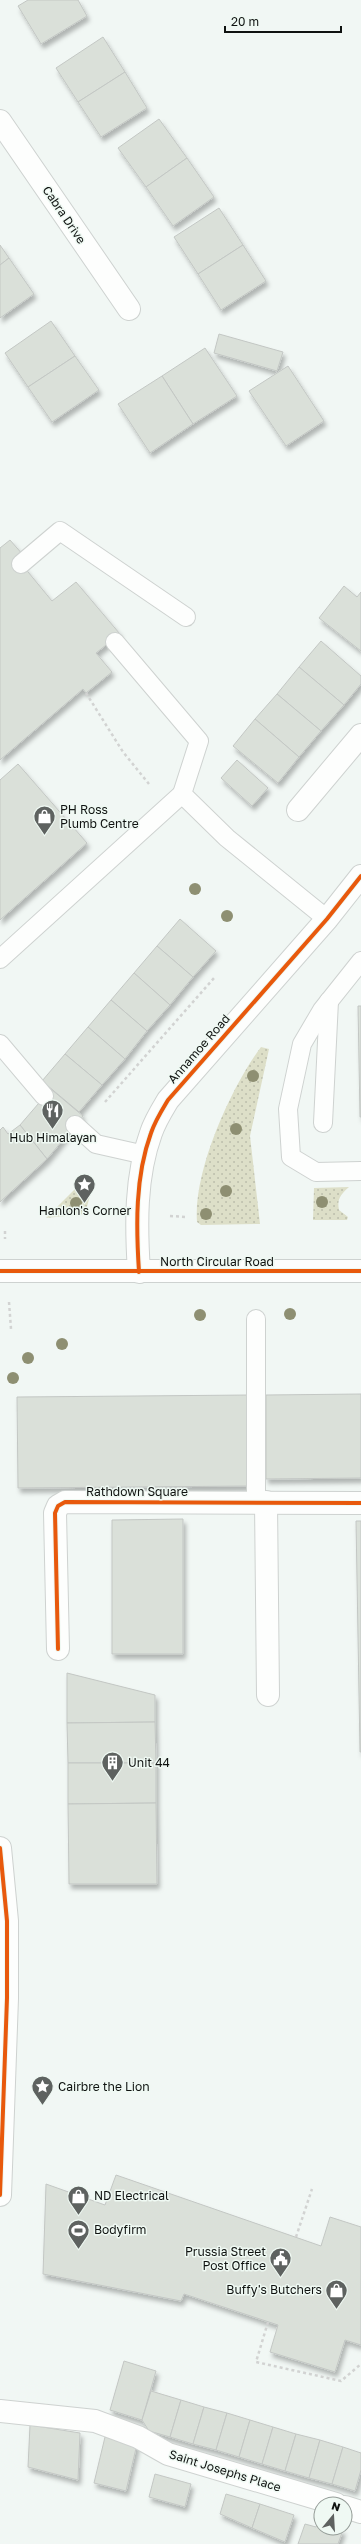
<svg xmlns="http://www.w3.org/2000/svg" width="361" height="2544" font-family="'Golos Text',sans-serif">
<defs>
<pattern id="grass-dots" width="8" height="8" patternUnits="userSpaceOnUse"><rect width="8" height="8" fill="#dddfc8"/><path d="M2 2h.1M6 6h.1" fill="none" stroke="#bcbeab" stroke-width="1.8" stroke-linecap="round"/></pattern>
<filter id="shadow"><feDropShadow dx="2.5" dy="4.5" stdDeviation="2" flood-color="#0004"/></filter>
</defs>
<rect width="100%" height="100%" fill="#f1f7f4"/>
<!-- grass -->
<g fill="url(#grass-dots)">
<path d="M261,1047L269,1049L250,1136L260,1224L201,1225L197,1222C193,1171 231,1087 261,1047Z"/>
<polygon points="86,1178 90,1182 91,1192 85,1214 46,1218"/>
<path d="M349,1187C340,1195 337,1199 339,1210L348,1217L347,1220H313L314,1188Z"/>
</g>
<!-- building -->
<g fill="#dae0d9" stroke="#c3c7c4" filter="url(#shadow)">
<polygon points="28,0 78,0 87,16 41,44 18,6"/>
<polygon points="103,37 125,72 78,102 56,68"/>
<polygon points="125,72 147,108 101,137 78,102"/>
<polygon points="159,119 187,158 146,187 118,148"/>
<polygon points="187,158 214,197 173,226 146,187"/>
<polygon points="219,208 243,245 198,274 174,237"/>
<polygon points="0,245 9,258 0,265"/>
<polygon points="243,245 266,281 221,310 198,274"/>
<polygon points="9,258 34,294 0,318 0,265"/>
<polygon points="51,321 75,356 28,387 5,353"/>
<polygon points="219,334 283,352 277,371 214,353"/>
<polygon points="205,348 237,396 193,424 162,376"/>
<polygon points="75,356 99,390 52,422 28,387"/>
<polygon points="288,366 324,421 286,446 249,391"/>
<polygon points="162,376 193,424 150,453 118,404"/>
<polygon points="10,540 24,556 19,561 52,601 76,582 120,634 96,653 112,672 86,693 83,689 0,760 0,548"/>
<polygon points="344,586 357,597 361,592 361,651 319,618"/>
<polygon points="321,641 361,676 361,684 344,705 299,667"/>
<polygon points="299,667 344,705 321,731 277,694"/>
<polygon points="277,694 321,731 299,757 255,719"/>
<polygon points="255,719 299,757 278,783 233,746"/>
<polygon points="237,760 268,788 252,806 221,778"/>
<polygon points="18,764 87,843 0,920 0,780"/>
<polygon points="180,919 216,951 193,977 157,946"/>
<polygon points="157,946 193,977 170,1005 134,973"/>
<polygon points="134,973 170,1005 147,1031 111,1000"/>
<polygon points="111,1000 147,1031 125,1059 88,1027"/>
<polygon points="358,1006 361,1006 361,1117 360,1117"/>
<polygon points="88,1027 125,1059 102,1085 65,1054"/>
<polygon points="65,1054 102,1085 79,1112 42,1081"/>
<polygon points="51,1089 83,1116 47,1159 20,1125"/>
<polygon points="20,1125 47,1159 0,1202 0,1130 3,1127 8,1134"/>
<polygon points="361,1394 361,1478 266,1479 266,1395"/>
<polygon points="250,1395 251,1486 18,1488 17,1397"/>
<polygon points="183,1519 183,1654 112,1654 112,1520"/>
<polygon points="356,1521 361,1521 361,1752 360,1752"/>
<polygon points="67,1673 155,1695 155,1722 67,1723"/>
<polygon points="155,1722 156,1763 68,1763 67,1723"/>
<polygon points="68,1763 156,1763 156,1803 68,1804"/>
<polygon points="156,1803 157,1884 69,1884 68,1804"/>
<polygon points="116,2175 321,2246 330,2217 361,2227 361,2345 345,2340 335,2372 270,2352 278,2325 184,2294 181,2301 43,2274 46,2184 105,2205"/>
<polygon points="124,2361 156,2371 142,2420 110,2410"/>
<polygon points="151,2391 181,2400 170,2437 149,2431 142,2420"/>
<polygon points="181,2400 204,2407 193,2444 170,2437"/>
<polygon points="204,2407 227,2413 216,2450 193,2444"/>
<polygon points="227,2413 250,2420 239,2457 216,2450"/>
<polygon points="250,2420 273,2427 262,2464 239,2457"/>
<polygon points="30,2425 80,2433 78,2480 28,2467"/>
<polygon points="273,2427 296,2434 285,2471 262,2464"/>
<polygon points="296,2434 320,2440 309,2478 285,2471"/>
<polygon points="105,2437 137,2444 126,2491 94,2483"/>
<polygon points="320,2440 343,2447 332,2484 309,2478"/>
<polygon points="343,2447 361,2453 361,2470 355,2491 332,2484"/>
<polygon points="155,2474 191,2484 185,2507 149,2497"/>
<polygon points="226,2494 260,2504 252,2528 220,2514"/>
<polygon points="260,2504 294,2515 285,2542 252,2528"/>
<polygon points="319,2521 321,2522 321,2528 343,2530 338,2544 298,2544 305,2524 316,2527"/>
</g>
<g fill="none" stroke-linecap="round" stroke-linejoin="round">
<defs>
<g id="service">
<polyline points="21,564 60,531 186,617"/>
<polyline points="115,642 199,741 182,794 227,838 327,919"/>
<polyline points="0,959 182,794"/>
<polyline points="361,961 322,1010 302,1044 288,1109 291,1157 316,1172 361,1171"/>
<polyline points="0,1044 44,1096"/>
<polyline points="323,1123 329,1001"/>
<polyline points="75,1125 96,1144 145,1155"/>
<polyline points="256,1319 256,1502"/>
</g>
<g id="minor">
<polyline points="0,121 129,309"/>
<polyline points="298,810 361,735"/>
<polyline points="266,1502 268,1695"/>
<polyline points="58,1649 55,1513 58,1506 65,1502 361,1503"/>
<polyline points="0,2411 95,2421 138,2437 168,2454 336,2504"/>
<polyline points="345,2507 361,2512"/>
</g>
<path id="tertiary" d="M139,1272C136,1226 135,1177 151,1133C155,1121 162,1110 168,1100L327,919L361,876"/>
<g id="secondary">
<polyline points="0,1271 361,1271"/>
<polyline points="0,1848 7,1921 7,1998 0,2195"/>
</g>
</defs>
<!-- service casing -->
<use href="#service" stroke="#ced2d0" stroke-width="20"/>
<!-- minor casing -->
<use href="#minor" stroke="#ced2d0" stroke-width="24"/>
<!-- tertiary casing -->
<use href="#tertiary" stroke="#ced2d0" stroke-width="24"/>
<!-- secondary casing -->
<use href="#secondary" stroke="#ced2d0" stroke-width="24"/>
<!-- path -->
<g stroke="#d2d3d2" stroke-width="2.5" stroke-dasharray="3 3" stroke-linecap="butt">
<polyline points="86,693 123,752 149,784"/>
<polyline points="105,1102 214,978"/>
<polyline points="170,1216 187,1217"/>
<polyline points="5,1231 5,1239"/>
<polyline points="9,1302 11,1329"/>
<polyline points="296,2237 312,2189"/>
<polyline points="268,2322 256,2362 341,2381 361,2364"/>
</g>
<!-- service -->
<use href="#service" stroke="#fdfefd" stroke-width="18"/>
<!-- minor -->
<use href="#minor" stroke="#fdfefd" stroke-width="22"/>
<!-- tertiary -->
<use href="#tertiary" stroke="#fdfefd" stroke-width="22"/>
<!-- secondary -->
<use href="#secondary" stroke="#fdfefd" stroke-width="22"/>
<defs>
<g id="cycleway">
<polyline points="0,1271 361,1271"/>
<path d="M139,1272C136,1226 135,1177 151,1133C155,1121 162,1110 168,1100L327,919L361,876"/>
<polyline points="58,1649 55,1513 58,1506 65,1502 361,1503"/>
<polyline points="0,1848 7,1921 7,1998 0,2195"/>
</g>
</defs>
<!-- cycleway casing -->
<use href="#cycleway" stroke="#eff9f3" stroke-width="6"/>
<!-- cycleway -->
<use href="#cycleway" stroke="#e8590c" stroke-width="4"/>
</g>
<!-- trees -->
<g fill="#8e8f72">
<circle cx="195" cy="889" r="6"/>
<circle cx="227" cy="916" r="6"/>
<circle cx="253" cy="1076" r="6"/>
<circle cx="236" cy="1129" r="6"/>
<circle cx="84" cy="1188" r="6"/>
<circle cx="226" cy="1191" r="6"/>
<circle cx="322" cy="1202" r="6"/>
<circle cx="76" cy="1203" r="6"/>
<circle cx="206" cy="1214" r="6"/>
<circle cx="290" cy="1314" r="6"/>
<circle cx="200" cy="1315" r="6"/>
<circle cx="62" cy="1344" r="6"/>
<circle cx="28" cy="1358" r="6"/>
<circle cx="13" cy="1378" r="6"/>
</g>
<!-- icons -->
<defs>
<symbol id="shop-pin" viewBox="-11 -11 22 30"><path d="M0 17L-7.5 6A9.5 9.5 0 1 1 7.5 6Z" fill="#5e6260" stroke="#eff9f3"/><path d="M-5-2.5h2.3a2.7 3.5 0 0 1 5.4 0H5L5.5 6h-11ZM-1.5-2.5h3a1.5 2.3 0 0 0-3 0Z" fill="#fff"/></symbol>
<symbol id="restaurant-pin" viewBox="-11 -11 22 30"><path d="M0 17L-7.5 6A9.5 9.5 0 1 1 7.5 6Z" fill="#5e6260" stroke="#eff9f3"/><path d="M-5-6h1v4h1v-4h1v4h1v-4h1v5L-1.5 .5V6h-2V.5L-5-1ZM5-6V6H3V1.5H1.5Q1.5-4 5-6Z" fill="#fff"/></symbol>
<symbol id="sight-pin" viewBox="-11 -11 22 30"><path d="M0 17L-7.5 6A9.5 9.5 0 1 1 7.5 6Z" fill="#5e6260" stroke="#eff9f3"/><path d="M0-6L1.8-2.2L6-1.7L2.9 1.2L3.7 5.4L0 3.3L-3.7 5.4L-2.9 1.2L-6-1.7L-1.8-2.2Z" fill="#fff"/></symbol>
<symbol id="building-pin" viewBox="-11 -11 22 30"><path d="M0 17L-7.5 6A9.5 9.5 0 1 1 7.5 6Z" fill="#5e6260" stroke="#eff9f3"/><path d="M-4-6H4V6H1V3H-1V6H-4ZM-2.5-4.3h1.7v1.8h-1.7ZM.8-4.3h1.7v1.8H.8ZM-2.5-1h1.7V.8h-1.7ZM.8-1h1.7V.8H.8Z" fill="#fff"/></symbol>
<symbol id="stadium-pin" viewBox="-11 -11 22 30"><path d="M0 17L-7.5 6A9.5 9.5 0 1 1 7.5 6Z" fill="#5e6260" stroke="#eff9f3"/><path d="M0-5a6.5 5 0 1 0 0 10a6.5 5 0 1 0 0-10ZM-3.5-1.8h7v3.6h-7Z" fill="#fff"/></symbol>
<symbol id="civic-pin" viewBox="-11 -11 22 30"><path d="M0 17L-7.5 6A9.5 9.5 0 1 1 7.5 6Z" fill="#5e6260" stroke="#eff9f3"/><path d="M-.6-6.5H3V-4.5H.6V-3L4-1V1h2V6H-6V1h2V-1L-.6-3ZM-1.2 2.5V6h2.4V2.5Z" fill="#fff"/></symbol>
</defs>
<g fill-rule="evenodd">
<use href="#shop-pin" x="32" y="804" width="25" height="34"/>
<use href="#restaurant-pin" x="40" y="1098" width="25" height="34"/>
<use href="#sight-pin" x="72" y="1172" width="25" height="34"/>
<use href="#building-pin" x="100" y="1750" width="25" height="34"/>
<use href="#sight-pin" x="30" y="2074" width="25" height="34"/>
<use href="#shop-pin" x="66" y="2184" width="25" height="34"/>
<use href="#stadium-pin" x="66" y="2218" width="25" height="34"/>
<use href="#civic-pin" x="268" y="2246" width="25" height="34"/>
<use href="#shop-pin" x="324" y="2278" width="25" height="34"/>
</g>
<g text-anchor="middle" stroke-width="3" stroke-linejoin="round" paint-order="stroke">
<!-- street labels -->
<g font-size="12" fill="#0f1210" stroke="#eff9f3">
<text transform="translate(64 215) rotate(56)" y="4">Cabra Drive</text>
<text transform="translate(199 1049) rotate(-49)" y="4">Annamoe Road</text>
<text x="217" y="1266">North Circular Road</text>
<text x="137" y="1496">Rathdown Square</text>
<text transform="translate(225 2471) rotate(17)" y="4">Saint Josephs Place</text>
</g>
<!-- poi labels -->
<g font-size="12" fill="#0f1210" stroke="#eff9f3" text-anchor="start">
<text x="60" y="814">PH Ross<tspan x="60" dy="14">Plumb Centre</tspan></text>
<text x="53" y="1142" text-anchor="middle">Hub Himalayan</text>
<text x="85" y="1215" text-anchor="middle">Hanlon's Corner</text>
<text x="128" y="1767">Unit 44</text>
<text x="58" y="2091">Cairbre the Lion</text>
<text x="94" y="2200">ND Electrical</text>
<text x="94" y="2234">Bodyfirm</text>
<text x="266" y="2256" text-anchor="end">Prussia Street<tspan x="266" dy="14">Post Office</tspan></text>
<text x="322" y="2294" text-anchor="end">Buffy's Butchers</text>
</g>
</g>
<!-- north arrow -->
<g transform="translate(333 2516) rotate(18)"><circle r="19" fill="#eff9f3" stroke="#959d98"/>
<path d="M0-3L7 15L0 10L-7 15Z" fill="#5e6260"/>
<text y="-6" font-size="11" font-weight="bold" text-anchor="middle" fill="#0f1210">N</text>
</g>
<!-- scale -->
<path d="M225 26v6h116v-6" fill="none" stroke="#0f1210" stroke-width="2"/>
<text x="231" y="26" font-size="12" fill="#0f1210" stroke="#eff9f3" stroke-width="3" paint-order="stroke">20 m</text>
</svg>
